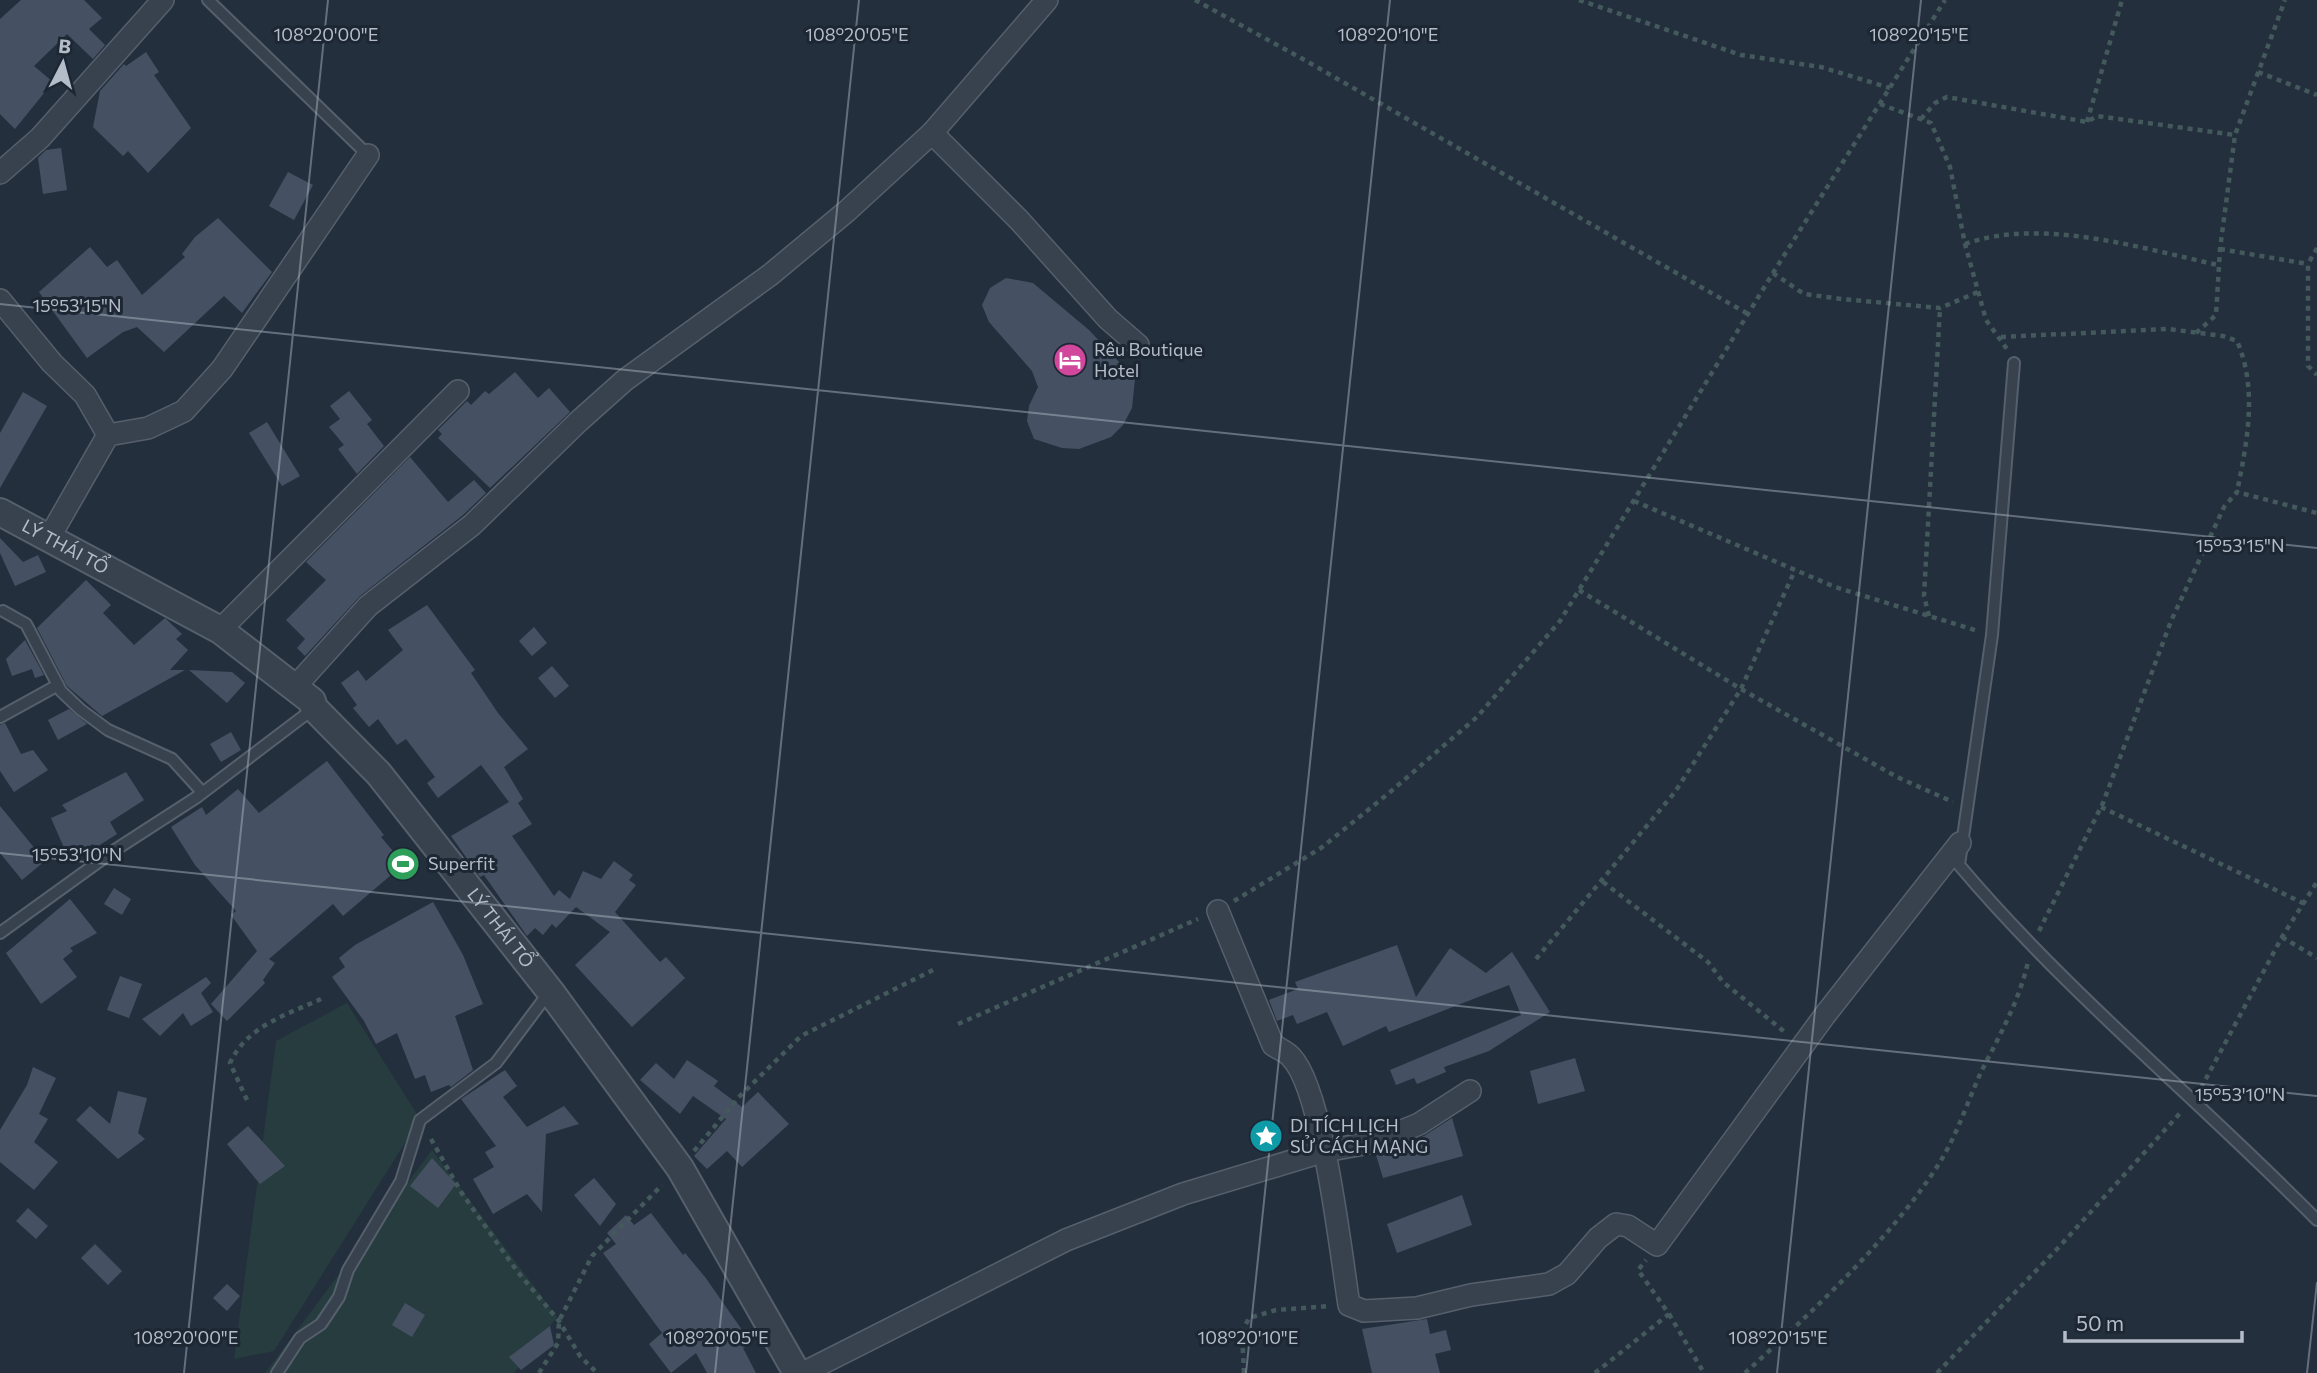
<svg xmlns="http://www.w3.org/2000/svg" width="2317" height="1373" font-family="Commissioner,sans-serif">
<rect width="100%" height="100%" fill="#242f3e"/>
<!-- green -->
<g fill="#263c3f">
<polygon points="347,1003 420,1119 274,1351 234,1359 276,1041"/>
<polygon points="432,1150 557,1317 514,1373 265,1373"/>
</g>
<!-- building -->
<g fill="#455162">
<polygon points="21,0 84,0 102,18 89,29 105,45 93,59 67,34 34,66 53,82 15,129 0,114 0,19"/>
<polygon points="146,52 159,72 154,75 191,128 148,173 128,151 123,156 93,127 100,91 124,64 126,66"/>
<polygon points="61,148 67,190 43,194 38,158 46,150"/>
<polygon points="288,172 313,185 294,220 269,206"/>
<polygon points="218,218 272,272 242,313 224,296 164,352 137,327 123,332 87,358 39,292 90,247 107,267 117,260 142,295 185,257 182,254 195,237"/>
<polygon points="1006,278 1033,283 1089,330 1135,379 1132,408 1123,425 1111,437 1079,449 1062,448 1034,439 1027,421 1029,406 1038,387 1032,371 989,322 982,305 990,288"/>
<polygon points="515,372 538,398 549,388 570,412 490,488 438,438 442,434 438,430 467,401 471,405 485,391 489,394"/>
<polygon points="349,391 372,420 367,424 384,446 357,474 338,449 344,445 329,427 340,419 330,406"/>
<polygon points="23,392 47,406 0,488 0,433"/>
<polygon points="267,422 300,476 282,486 249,433"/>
<polygon points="410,457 448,502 474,480 486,493 463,515 360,596 305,656 297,648 305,639 286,620 326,580 306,562"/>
<polygon points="0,538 23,562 38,555 46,572 15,586 0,553"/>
<polygon points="86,580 111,605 103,613 134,645 165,618 182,634 176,639 188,650 170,670 185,670 102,716 67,686 37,628"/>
<polygon points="427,605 475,670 471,673 498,713 528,749 504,767 523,799 518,803 532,824 512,836 554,896 559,890 570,899 583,871 601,879 614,861 633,875 629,880 636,885 615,912 660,962 666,957 685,978 632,1027 575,965 610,932 576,907 556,928 552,924 543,935 535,928 527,936 484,875 480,877 451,836 509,802 481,765 438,798 427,783 435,777 406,739 397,745 378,719 369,727 353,708 357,705 341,683 358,670 366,681 403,650 388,630"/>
<polygon points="534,627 547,643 532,656 519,641"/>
<polygon points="25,640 44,675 35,678 32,669 12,676 6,659"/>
<polygon points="552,666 569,686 555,698 538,678"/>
<polygon points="189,670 232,672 245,683 227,703"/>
<polygon points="69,709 87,724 58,740 48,720"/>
<polygon points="5,723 21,754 33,750 48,770 14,792 0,771 0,725"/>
<polygon points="231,732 241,750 221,762 210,744"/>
<polygon points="327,761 384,835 381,837 404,864 343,916 333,904 269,959 275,963 263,980 265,983 227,1021 211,1004 257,951 231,915 236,911 195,865 171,827 202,807 206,815 238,789 259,813"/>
<polygon points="126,772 144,800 110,822 117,834 95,848 93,844 68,857 51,818 67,811 62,805"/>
<polygon points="0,806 45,861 22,880 0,853"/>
<polygon points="114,888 131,899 122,915 104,904"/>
<polygon points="70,899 97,933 70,948 73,951 63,959 77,977 41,1004 6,953"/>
<polygon points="433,902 463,955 483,1004 455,1016 473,1070 451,1087 449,1085 431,1092 425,1075 415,1079 397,1033 376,1044 364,1021 332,977 345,967 339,958 355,945"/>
<polygon points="1397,945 1416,997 1450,948 1486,973 1512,952 1550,1012 1489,1051 1444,1067 1446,1072 1417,1084 1414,1078 1396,1085 1390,1070 1521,1015 1509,985 1389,1032 1386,1026 1343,1046 1327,1012 1297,1024 1293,1015 1277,1021 1269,1000 1298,989 1295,982"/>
<polygon points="120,976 142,984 129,1018 107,1010"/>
<polygon points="206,977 211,983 201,993 213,1012 191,1026 183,1013 160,1036 142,1019"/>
<polygon points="1575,1058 1585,1091 1538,1104 1530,1071"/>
<polygon points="687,1060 718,1081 714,1086 742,1107 758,1092 789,1124 742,1167 727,1151 707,1169 694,1156 726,1119 693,1096 680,1114 640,1080 656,1063 674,1079"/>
<polygon points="33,1067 56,1078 39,1114 48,1119 34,1142 58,1162 34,1190 0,1162 0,1130 27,1085"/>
<polygon points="505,1070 517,1086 503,1097 527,1127 564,1106 579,1124 546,1134 542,1212 527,1194 493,1214 473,1179 494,1167 485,1152 496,1146 461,1099"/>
<polygon points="118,1091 147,1098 138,1133 145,1139 118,1159 76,1120 90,1106 110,1124"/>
<polygon points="1452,1118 1463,1156 1383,1178 1376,1155 1424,1136"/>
<polygon points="248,1126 285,1166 260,1184 227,1144"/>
<polygon points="432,1158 456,1184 438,1208 410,1186"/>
<polygon points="594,1178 616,1204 600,1226 574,1195"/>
<polygon points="1462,1195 1472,1225 1397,1253 1387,1224"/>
<polygon points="28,1208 48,1226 36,1239 16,1221"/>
<polygon points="651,1213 683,1255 685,1253 705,1277 740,1327 749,1346 743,1348 756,1373 707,1373 696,1353 671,1373 649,1344 662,1333 603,1253 616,1244 607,1233 626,1215 634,1225"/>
<polygon points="95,1244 122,1271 108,1285 81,1258"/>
<polygon points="227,1284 240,1296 227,1311 213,1298"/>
<polygon points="405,1303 425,1315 412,1337 392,1325"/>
<polygon points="1427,1319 1430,1334 1446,1330 1451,1350 1435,1354 1440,1373 1372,1373 1362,1329"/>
<polygon points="550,1326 554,1345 521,1370 509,1357"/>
</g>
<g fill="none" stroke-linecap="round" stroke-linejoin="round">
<defs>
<g id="service">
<polyline points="208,0 368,155"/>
<path d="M2014,363L1992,635L1959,865C2068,994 2199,1100 2317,1220"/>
<polyline points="3,611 26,624 61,691 81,710 108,730 172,759 202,792"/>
<polyline points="0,717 58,685"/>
<polyline points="0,933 115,850 197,797 313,709"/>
<polyline points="277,1373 300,1338 321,1324 339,1297 348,1270 401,1181 420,1120 496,1063 550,991"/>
</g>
<g id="minor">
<polyline points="932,133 1019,220 1108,319 1138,345"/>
<polyline points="0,173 40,138 163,0"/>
<polyline points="0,300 52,363 85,395 108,435"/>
<polyline points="49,538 108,435 148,428 184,411 222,369 368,155"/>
<polyline points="220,630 458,391"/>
<polyline points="294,688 368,606 472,525 579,421 625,380 770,275 847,211 932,133 1047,0"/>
<path d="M1218,911L1273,1045C1279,1049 1287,1052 1291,1057C1323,1089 1341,1255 1349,1305L1364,1311L1417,1308L1471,1295L1549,1284L1567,1274L1598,1238L1616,1224L1628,1226L1657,1245L1825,1015L1960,843"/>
<polyline points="803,1373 1066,1240 1183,1194 1325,1151 1375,1142 1419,1124 1470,1091"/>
</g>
<g id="tertiary">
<path id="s1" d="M0,512L220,630L312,701L314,708L379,774L550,991L680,1168L797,1373"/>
</g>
</defs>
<!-- service casing -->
<use href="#service" stroke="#565f6c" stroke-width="14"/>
<!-- minor casing -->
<use href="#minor" stroke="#565f6c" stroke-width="24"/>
<!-- tertiary casing -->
<use href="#tertiary" stroke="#565f6c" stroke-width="30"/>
<!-- path -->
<g stroke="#44595c" stroke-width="4.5" stroke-dasharray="5 5" stroke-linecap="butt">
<polyline points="1195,0 1301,58 1748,314"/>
<polyline points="1579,0 1741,55 1821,67 1890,88"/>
<polyline points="2258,72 2317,95"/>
<polyline points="1880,104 1931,123 1950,167 1965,244 1986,320 2007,349"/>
<polyline points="1921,119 1935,103 1947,97 2087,122 2097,116 2235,135 2285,0"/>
<polyline points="2087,122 2122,0"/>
<path d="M1965,244C2040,217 2141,248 2218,265"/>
<polyline points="2317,248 2308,264 2308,366 2317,375"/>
<polyline points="2220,249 2308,264"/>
<polyline points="1773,273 1804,294 1842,299 1940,308 1978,292"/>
<polyline points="2196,333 2216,315 2220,249 2235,135"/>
<path d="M2001,337L2168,329L2223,336L2237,341C2258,389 2247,443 2237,492"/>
<polyline points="1634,501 1835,587 1978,631"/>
<polyline points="1579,590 1741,689 1897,777 1953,802"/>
<polyline points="1929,616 1924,596 1940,308"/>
<polyline points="2101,807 2305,904"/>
<polyline points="1603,882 1708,962 1723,982 1786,1033"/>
<polyline points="1234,901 1321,848 1389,793 1477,717 1560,621 1773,273 1945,0"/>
<polyline points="2039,931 2103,803 2171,621 2224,507 2237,492 2317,513"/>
<polyline points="2282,937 2317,958"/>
<polyline points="1536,959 1675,792 1741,689 1795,570"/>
<polyline points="958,1024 1198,919"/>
<polyline points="2201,1088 2282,937 2317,882"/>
<path d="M247,1100L230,1063C247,1026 286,1015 321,999"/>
<polyline points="431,1139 461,1192 517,1271 559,1321 580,1356 597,1373"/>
<polyline points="694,1151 740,1096 801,1036 933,970"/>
<polyline points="1669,1314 1704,1373"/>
<polyline points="539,1373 558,1343 559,1321 592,1256 662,1185"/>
<polyline points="1244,1373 1242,1332 1249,1318 1276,1310 1330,1306"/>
<polyline points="1595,1373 1669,1314 1638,1270 1646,1260"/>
<path d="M1745,1373C1811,1313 1893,1237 1940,1162C1958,1133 1968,1100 1982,1070C2000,1035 2019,1001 2028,962"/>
<polyline points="1937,1373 2059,1247 2182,1111"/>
</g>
<!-- service -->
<use href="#service" stroke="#38414e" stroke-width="10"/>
<!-- minor -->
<use href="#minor" stroke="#38414e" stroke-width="21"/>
<!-- tertiary -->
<use href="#tertiary" stroke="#38414e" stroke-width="26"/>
</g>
<!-- ticks -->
<path fill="none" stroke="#b4bcc9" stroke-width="2" stroke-opacity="0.45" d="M0,304L2317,548M0,853L2317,1096M184,1373L328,0M715,1373L859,0M1246,1373L1390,0M1777,1373L1921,0M2307,1373L2317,1282"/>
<!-- icons -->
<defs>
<symbol id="hotel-disc" viewBox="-11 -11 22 22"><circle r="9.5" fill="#d1479c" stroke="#1d2633"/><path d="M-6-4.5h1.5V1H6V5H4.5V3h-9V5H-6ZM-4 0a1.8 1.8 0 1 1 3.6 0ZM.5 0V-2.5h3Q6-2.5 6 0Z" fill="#fff"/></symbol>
<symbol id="stadium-disc" viewBox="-11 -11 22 22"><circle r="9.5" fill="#2e9e5b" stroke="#1d2633"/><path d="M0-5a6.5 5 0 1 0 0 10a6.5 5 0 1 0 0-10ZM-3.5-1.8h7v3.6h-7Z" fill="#fff"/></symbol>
<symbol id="sight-disc" viewBox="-11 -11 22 22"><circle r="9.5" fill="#0f9aa8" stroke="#1d2633"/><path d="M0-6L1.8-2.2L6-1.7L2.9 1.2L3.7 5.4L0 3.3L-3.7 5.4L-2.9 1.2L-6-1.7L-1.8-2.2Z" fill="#fff"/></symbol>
</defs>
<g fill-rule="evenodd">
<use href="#hotel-disc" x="1051" y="341" width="38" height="38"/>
<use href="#stadium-disc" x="384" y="845" width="38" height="38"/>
<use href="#sight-disc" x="1247" y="1117" width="38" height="38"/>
</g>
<g text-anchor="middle" stroke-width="6" stroke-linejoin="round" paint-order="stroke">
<!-- poi labels -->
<g font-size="18" fill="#b4bcc9" stroke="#1d2633" text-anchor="start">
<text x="1094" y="356">Rêu Boutique<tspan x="1094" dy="21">Hotel</tspan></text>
<text x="428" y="870">Superfit</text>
<text x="1290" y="1132">DI TÍCH LỊCH<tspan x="1290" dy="21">SỬ CÁCH MẠNG</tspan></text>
</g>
<!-- street labels -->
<g font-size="18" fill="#b4bcc9" stroke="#1d2633">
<text dy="6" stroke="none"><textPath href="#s1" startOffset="74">LÝ THÁI TỔ</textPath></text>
<text dy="6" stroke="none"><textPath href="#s1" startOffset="662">LÝ THÁI TỔ</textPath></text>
</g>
</g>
<g font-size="18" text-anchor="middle" fill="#b4bcc9" stroke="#1d2633" stroke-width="6" stroke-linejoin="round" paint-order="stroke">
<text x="326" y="41">108°20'00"E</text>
<text x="857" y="41">108°20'05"E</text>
<text x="1388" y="41">108°20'10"E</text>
<text x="1919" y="41">108°20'15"E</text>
<text x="77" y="312">15°53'15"N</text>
<text x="2240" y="552">15°53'15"N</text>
<text x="77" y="861">15°53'10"N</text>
<text x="2240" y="1101">15°53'10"N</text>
<text x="186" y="1344">108°20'00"E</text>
<text x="717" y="1344">108°20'05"E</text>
<text x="1248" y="1344">108°20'10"E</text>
<text x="1778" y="1344">108°20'15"E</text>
</g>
<!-- north arrow -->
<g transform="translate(63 63) rotate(6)" stroke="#1d2633" stroke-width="5" paint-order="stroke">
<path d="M0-5L12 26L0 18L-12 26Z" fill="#b4bcc9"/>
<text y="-10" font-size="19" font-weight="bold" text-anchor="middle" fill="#b4bcc9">B</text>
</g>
<!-- scale -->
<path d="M2065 1331v10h177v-10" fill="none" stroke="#b4bcc9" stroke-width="3.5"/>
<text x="2076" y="1331" font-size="21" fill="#b4bcc9" stroke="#1d2633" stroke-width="5" paint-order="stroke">50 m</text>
</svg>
